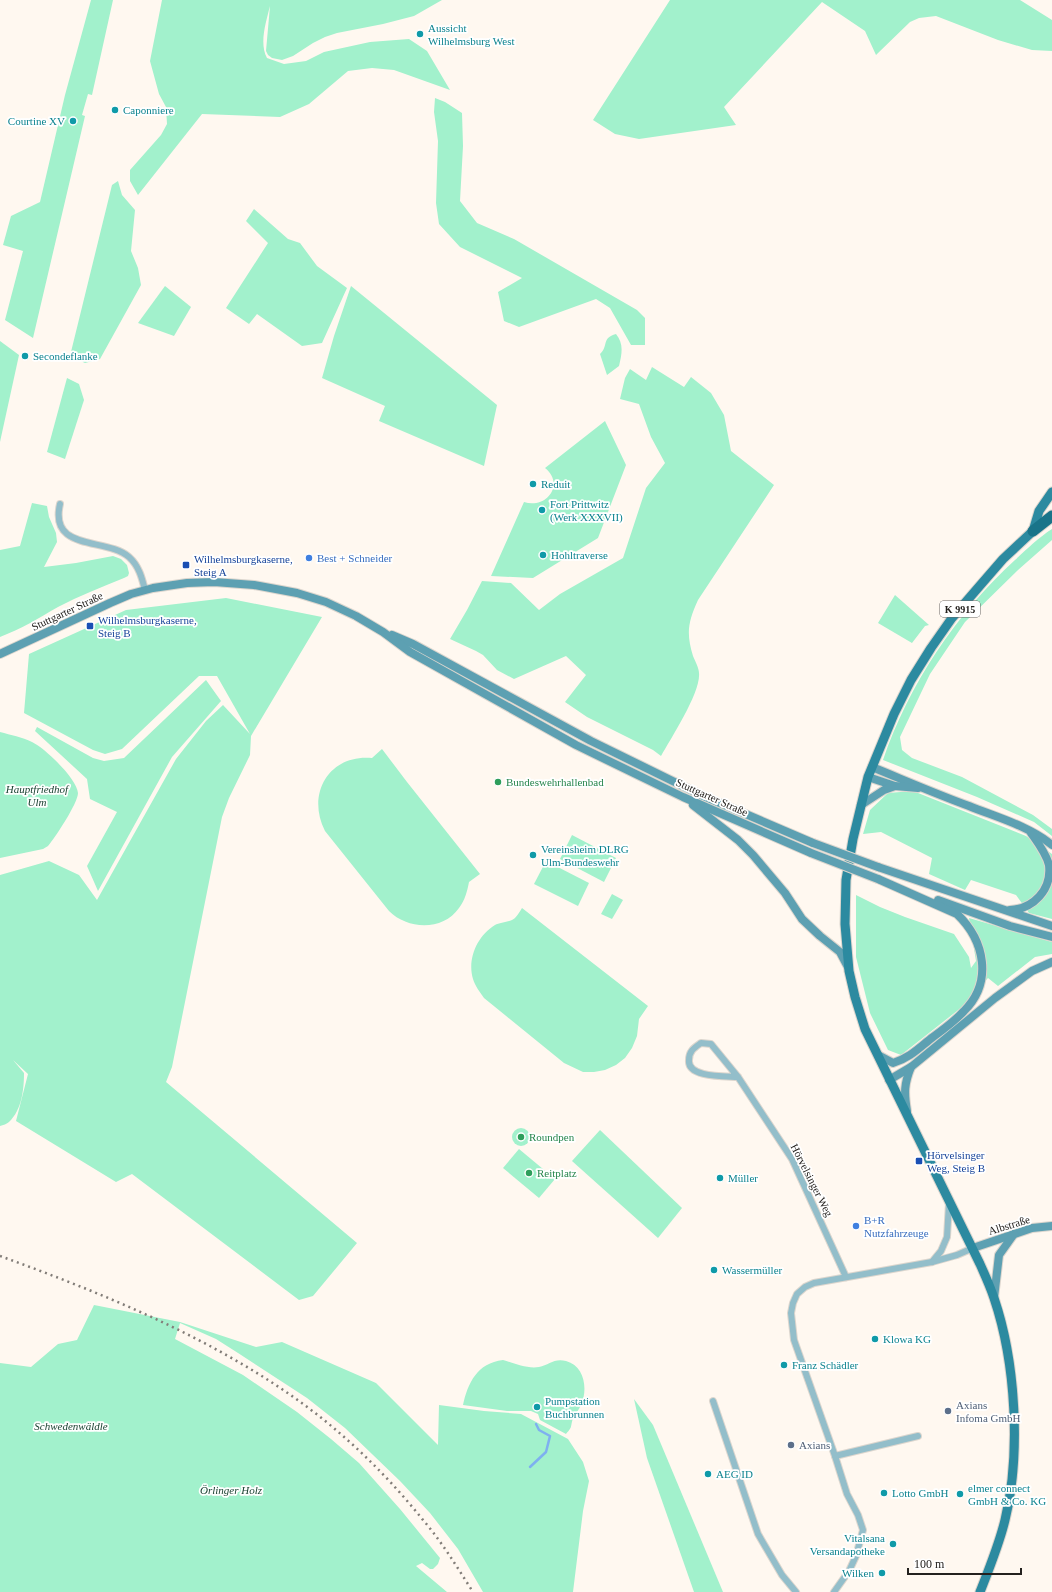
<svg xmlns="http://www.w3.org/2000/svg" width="1052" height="1592" font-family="Georgia,serif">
<rect width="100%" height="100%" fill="#fff8f0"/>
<!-- green -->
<g fill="#a2f1cc">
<polygon points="91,0 113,0 92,95 88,94 82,115 85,116 33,338 5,320 23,251 3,245 11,216 40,202 65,95"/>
<path d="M162,0H442L414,16L383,24L337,33L325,37L313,43L293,56L282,60L272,58L268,55L266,51L270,6C266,22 259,44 267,58L284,64L306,61L324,52L370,42L409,39L427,51L450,90L394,70L372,68L348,71L309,104L280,117L202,114L138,195L130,181V170L161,135L167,124L166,107L159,94L150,61Z"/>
<polygon points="670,0 1020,0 1052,20 1052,51 1032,50 998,40 936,16 919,18 910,22 876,55 865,31 822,2 724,107 736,125 639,139 615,134 593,120"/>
<polygon points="435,98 445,102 462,113 463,146 460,201 477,223 514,239 637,310 645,318 645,345 631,345 610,308 596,299 519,327 504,321 498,292 522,278 460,247 439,224 436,203 438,141 434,112"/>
<polygon points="118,181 122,195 135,210 131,251 138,268 141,285 100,359 85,363 70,356 112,185"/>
<polygon points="254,209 288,239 300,243 317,266 347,288 322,343 302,346 257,314 249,324 226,308 268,243 246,221"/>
<polygon points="165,286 191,307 174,336 138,323"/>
<polygon points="351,286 497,405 484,466 379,421 385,406 322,378 334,336"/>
<path d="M616,334C624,344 622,354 619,366L607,375L600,354C609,346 601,338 616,334Z"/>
<polygon points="0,341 19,355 0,442"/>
<path d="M652,367L684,387L691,377L711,393L724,415L731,451L774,485L698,600C688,622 686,633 693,656C695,661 699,668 699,673C701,692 671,738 661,756L653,750L587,717L565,702L586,675L566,656L514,679L497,670L483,655L476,651L450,639L467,610L482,581L511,583L539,610L560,594L623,558L646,488L665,463L651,437L639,404L620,399L625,378L630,369L646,380Z"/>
<polygon points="67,378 79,384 84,400 65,459 47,452"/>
<path d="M605,421L626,465L598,538L533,578L491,576L524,502C547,509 565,484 545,468Z"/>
<path d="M32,503L47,506L49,517L56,533L57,542L44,567L76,563L113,556L121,559L127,565L129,573L128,576L124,578C102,587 79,596 58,607C39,618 21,629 0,637V550L20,546Z"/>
<path d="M1052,529V540L1018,570L965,622L930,674L900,737L902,750L912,758L962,777L1033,815L1052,829V836L1034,822L977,797L883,760C909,684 956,614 1015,560C1027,549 1038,538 1052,529Z"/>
<polygon points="895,595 929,625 925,626 912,643 878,623"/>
<path d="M226,598L322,617L251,736L250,755L229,798L222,817L172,1067L166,1082L357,1243L313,1296L299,1300L132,1174L116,1182L16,1121L28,1074L13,1060L24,1073C24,1089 22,1110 9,1122C7,1124 3,1125 0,1126V875L49,861L79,875L97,900L176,759L206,721L223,705L250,734L217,676H199L122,749L105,754L93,750L24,713L29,654L126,610Z"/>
<polygon points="206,680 221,701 172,757 98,891 87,866 117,812 90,799 87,779 35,731 37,727 93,758 104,761 124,758"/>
<path d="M0,732C11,735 22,737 32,742C45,748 77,779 78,793C78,803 55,838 48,846L43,849L0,858Z"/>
<path d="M382,749L407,782L480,874L469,882C467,892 465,900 459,908C443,931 408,930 389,911L325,831C306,794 329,754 372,758Z"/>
<polygon points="913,791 1026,836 1052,854 1052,919 1029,913 1016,895 971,880 965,890 929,874 932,858 881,832 863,834 870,810 888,793"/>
<polygon points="572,835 616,858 604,882 560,859"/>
<polygon points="546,861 589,883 578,906 534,884"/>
<polygon points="612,894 623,900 612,919 601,914"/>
<polygon points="856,895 880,907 905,917 954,934 969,957 971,968 976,961 969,918 1052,942 1052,954 1035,957 998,986 988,978 962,1007 901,1055 888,1050 870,1013 856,957"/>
<path d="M522,908L648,1006L639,1019L637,1036L632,1048L625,1058L616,1065L605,1070L594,1072H583L564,1063L484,998C480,992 475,986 473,979C467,959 477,936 495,925C500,922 511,922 515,918C518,915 520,911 522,908Z"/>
<circle cx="521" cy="1137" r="9"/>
<polygon points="600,1130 682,1208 658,1238 572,1161"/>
<polygon points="519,1149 555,1179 539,1198 503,1168"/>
<polygon points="94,1305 180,1322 256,1347 282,1342 376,1383 438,1445 439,1405 484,1411 521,1414 568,1439 583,1462 589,1481 583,1511 573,1592 483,1592 458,1549 430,1513 400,1481 345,1428 307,1398 238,1353 216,1339 180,1323 175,1339 243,1375 297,1412 331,1439 359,1463 400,1509 440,1558 438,1564 433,1569 430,1569 422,1563 416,1566 447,1592 0,1592 0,1363 31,1367 58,1344 77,1340"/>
<path d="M503,1360C514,1363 527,1369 539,1367C549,1365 554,1358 566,1361C585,1366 588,1390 581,1405C579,1410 575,1414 573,1418C570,1428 573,1426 566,1434L540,1420L538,1414L531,1411H507L463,1405C468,1383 477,1363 503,1360Z"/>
<polygon points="634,1399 653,1425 723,1592 694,1592 647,1458"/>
</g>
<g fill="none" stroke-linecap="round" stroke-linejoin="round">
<!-- stream -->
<polyline stroke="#7eb0f0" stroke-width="2.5" points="530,1467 546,1452 550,1436 539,1430 536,1424"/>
<defs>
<g id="street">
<path d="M60,504C49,552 106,537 129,557C139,566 142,578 145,590"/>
<path d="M738,1077C726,1076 687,1078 689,1060C689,1051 694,1048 701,1043L711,1044L738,1077L792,1159L846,1277"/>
<polyline points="932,1262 941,1251 947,1237 949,1203"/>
<polyline points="713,1401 758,1534 782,1575 796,1592"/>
<polyline points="835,1456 918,1436"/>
<polyline points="834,1592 849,1571 856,1556 863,1530 858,1515 847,1494 835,1456 794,1340 791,1313 793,1303 797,1294 805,1287 814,1283 932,1262 957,1255 973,1248"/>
</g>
<g id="secondary">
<polyline points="392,635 413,644 591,741 699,794 813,843"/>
<polyline points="0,654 110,603 131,594 153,588 187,583 214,582 254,585 297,593 326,602 356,616 383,632 410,652 576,745 683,797 811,853"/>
<path d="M872,767C904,780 936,794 969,806C996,817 1029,826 1052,845"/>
<polyline points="868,777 895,786 918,788"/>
<polyline points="693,805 738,840 753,855 785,893 802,919 820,936 840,952 848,967"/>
<polyline points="861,805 884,790 895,786"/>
<polyline points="878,867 1052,926"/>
<polyline points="938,900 1010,926 1052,937"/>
<path d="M1010,910C1033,909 1052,890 1049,865C1046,853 1038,843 1031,833"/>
<path d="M878,1055L893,1063C910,1058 920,1047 933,1037C944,1029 955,1021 964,1011C993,982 985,941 957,914L878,879"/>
<polyline points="889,1080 911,1067"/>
<path d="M907,1111C904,1093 904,1084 911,1067L995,998L1032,971L1052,962"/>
<polyline points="973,1248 1032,1228 1052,1226"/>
<polyline points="994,1298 999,1255 1014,1234"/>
</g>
<path id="primary" d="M980,1592C989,1569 999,1545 1005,1520C1021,1454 1016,1363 994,1298C990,1286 985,1275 980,1264L865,1029L855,997L849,971L845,924L846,880L853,839L868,777L894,714L911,680L931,648L952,618L977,589L1003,559L1033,531L1039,511L1052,492"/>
<polyline id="highway" points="1033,531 1052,516"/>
</defs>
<!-- street casing -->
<use href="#street" stroke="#dcd6ce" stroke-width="8"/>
<!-- secondary casing -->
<use href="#secondary" stroke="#dcd6ce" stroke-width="10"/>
<!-- primary casing -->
<use href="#primary" stroke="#dcd6ce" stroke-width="11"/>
<!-- highway casing -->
<use href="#highway" stroke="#dcd6ce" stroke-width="13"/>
<!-- street -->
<use href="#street" stroke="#93beca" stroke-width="6"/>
<!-- secondary -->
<use href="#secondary" stroke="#5da0b2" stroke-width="8"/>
<!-- primary -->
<use href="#primary" stroke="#2c8aa0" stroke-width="9"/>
<!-- highway -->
<use href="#highway" stroke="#197489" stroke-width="11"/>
<!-- rail -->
<path stroke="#827d78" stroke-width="2.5" stroke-dasharray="2 4" stroke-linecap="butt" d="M0,1256C102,1293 210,1337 299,1401C345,1434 387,1475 423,1520C442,1542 457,1567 473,1592"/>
<defs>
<g id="secondary-bridge">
<polyline points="813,843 878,867"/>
<polyline points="811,853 878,879"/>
</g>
</defs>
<!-- secondary-bridge casing -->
<use href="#secondary-bridge" stroke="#dcd6ce" stroke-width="10" stroke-linecap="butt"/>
<!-- secondary-bridge -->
<use href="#secondary-bridge" stroke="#5da0b2" stroke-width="8"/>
</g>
<!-- markers -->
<g fill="#0f9aa8" stroke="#fff" stroke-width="1.5">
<circle cx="420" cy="34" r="4"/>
<circle cx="115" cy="110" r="4"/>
<circle cx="73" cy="121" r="4"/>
<circle cx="25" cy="356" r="4"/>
<circle cx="533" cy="484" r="4"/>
<circle cx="542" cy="510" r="4"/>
<circle cx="543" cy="555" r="4"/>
<circle cx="533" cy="855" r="4"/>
<circle cx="720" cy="1178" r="4"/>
<circle cx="714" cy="1270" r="4"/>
<circle cx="875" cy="1339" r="4"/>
<circle cx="784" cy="1365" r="4"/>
<circle cx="537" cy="1407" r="4"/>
<circle cx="708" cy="1474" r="4"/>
<circle cx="884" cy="1493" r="4"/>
<circle cx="960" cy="1494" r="4"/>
<circle cx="893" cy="1544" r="4"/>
<circle cx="882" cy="1573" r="4"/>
</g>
<g fill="#3f7fe0" stroke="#fff" stroke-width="1.5">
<circle cx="309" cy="558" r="4"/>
<circle cx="856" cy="1226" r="4"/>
</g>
<g fill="#1a4fb4" stroke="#fff" stroke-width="1.5">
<rect x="182" y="561" width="8" height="8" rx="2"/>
<rect x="86" y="622" width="8" height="8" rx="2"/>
<rect x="915" y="1157" width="8" height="8" rx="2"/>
</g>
<g fill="#2e9e5b" stroke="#fff" stroke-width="1.5">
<circle cx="498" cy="782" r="4"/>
<circle cx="521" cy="1137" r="4"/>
<circle cx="529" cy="1173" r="4"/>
</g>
<g fill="#5c6f8a" stroke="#fff" stroke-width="1.5">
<circle cx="948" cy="1411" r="4"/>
<circle cx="791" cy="1445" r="4"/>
</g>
<g text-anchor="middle" stroke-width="3.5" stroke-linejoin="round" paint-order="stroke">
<!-- shield labels -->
<rect fill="#fff" stroke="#666462" stroke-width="1" x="940" y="601" width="40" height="16" rx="3"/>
<g font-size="10" font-weight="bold" fill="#24211e">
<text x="960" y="613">K 9915</text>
</g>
<!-- culture labels -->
<g font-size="11" fill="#0d838f" stroke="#fff" text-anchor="start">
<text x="428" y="32">Aussicht<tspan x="428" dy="13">Wilhelmsburg West</tspan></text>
<text x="123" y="114">Caponniere</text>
<text x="65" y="125" text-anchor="end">Courtine XV</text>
<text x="33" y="360">Secondeflanke</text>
<text x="541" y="488">Reduit</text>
<text x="550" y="508">Fort Prittwitz<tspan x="550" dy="13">(Werk XXXVII)</tspan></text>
<text x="551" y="559">Hohltraverse</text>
<text x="541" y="853">Vereinsheim DLRG<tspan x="541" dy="13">Ulm-Bundeswehr</tspan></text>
<text x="728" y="1182">Müller</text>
<text x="722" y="1274">Wassermüller</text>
<text x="883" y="1343">Klowa KG</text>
<text x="792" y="1369">Franz Schädler</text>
<text x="545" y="1405">Pumpstation<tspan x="545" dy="13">Buchbrunnen</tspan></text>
<text x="716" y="1478">AEG ID</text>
<text x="968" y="1492">elmer connect<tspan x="968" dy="13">GmbH &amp; Co. KG</tspan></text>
<text x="892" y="1497">Lotto GmbH</text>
<text x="885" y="1542" text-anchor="end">Vitalsana<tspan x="885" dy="13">Versandapotheke</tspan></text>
<text x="874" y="1577" text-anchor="end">Wilken</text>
</g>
<!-- shop labels -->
<g font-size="11" fill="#366cbe" stroke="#fff" text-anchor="start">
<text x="317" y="562">Best + Schneider</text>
<text x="864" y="1224">B+R<tspan x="864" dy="13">Nutzfahrzeuge</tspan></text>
</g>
<!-- transit labels -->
<g font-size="11" fill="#164399" stroke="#fff" text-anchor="start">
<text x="194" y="563">Wilhelmsburgkaserne,<tspan x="194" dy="13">Steig A</tspan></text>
<text x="98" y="624">Wilhelmsburgkaserne,<tspan x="98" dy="13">Steig B</tspan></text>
<text x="927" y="1159">Hörvelsinger<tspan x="927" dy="13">Weg, Steig B</tspan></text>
</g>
<!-- street labels -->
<g font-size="11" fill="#24211e" stroke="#fff">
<text transform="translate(67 611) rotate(-25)" y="4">Stuttgarter Straße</text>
<text transform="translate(712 797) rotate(24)" y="4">Stuttgarter Straße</text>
<text transform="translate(812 1180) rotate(63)" y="4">Hörvelsinger Weg</text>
<text transform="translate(1009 1225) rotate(-17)" y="4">Albstraße</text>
</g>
<!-- leisure labels -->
<g font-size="11" fill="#27864d" stroke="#fff" text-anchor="start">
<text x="506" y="786">Bundeswehrhallenbad</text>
<text x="529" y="1141">Roundpen</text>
<text x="537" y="1177">Reitplatz</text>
</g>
<!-- park labels -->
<g font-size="11" font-style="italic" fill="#1a4231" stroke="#fff">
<text x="37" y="793">Hauptfriedhof<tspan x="37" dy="13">Ulm</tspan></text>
<text x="71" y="1430">Schwedenwäldle</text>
<text x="231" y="1494">Örlinger Holz</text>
</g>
<!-- service labels -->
<g font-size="11" fill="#4e5e75" stroke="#fff" text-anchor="start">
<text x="956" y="1409">Axians<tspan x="956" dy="13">Infoma GmbH</tspan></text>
<text x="799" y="1449">Axians</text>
</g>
</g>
<!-- scale -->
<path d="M908 1568v6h113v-6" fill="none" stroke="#24211e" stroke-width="2"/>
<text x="914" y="1568" font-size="12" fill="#24211e" stroke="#ffffff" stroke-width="3" paint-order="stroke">100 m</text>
</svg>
